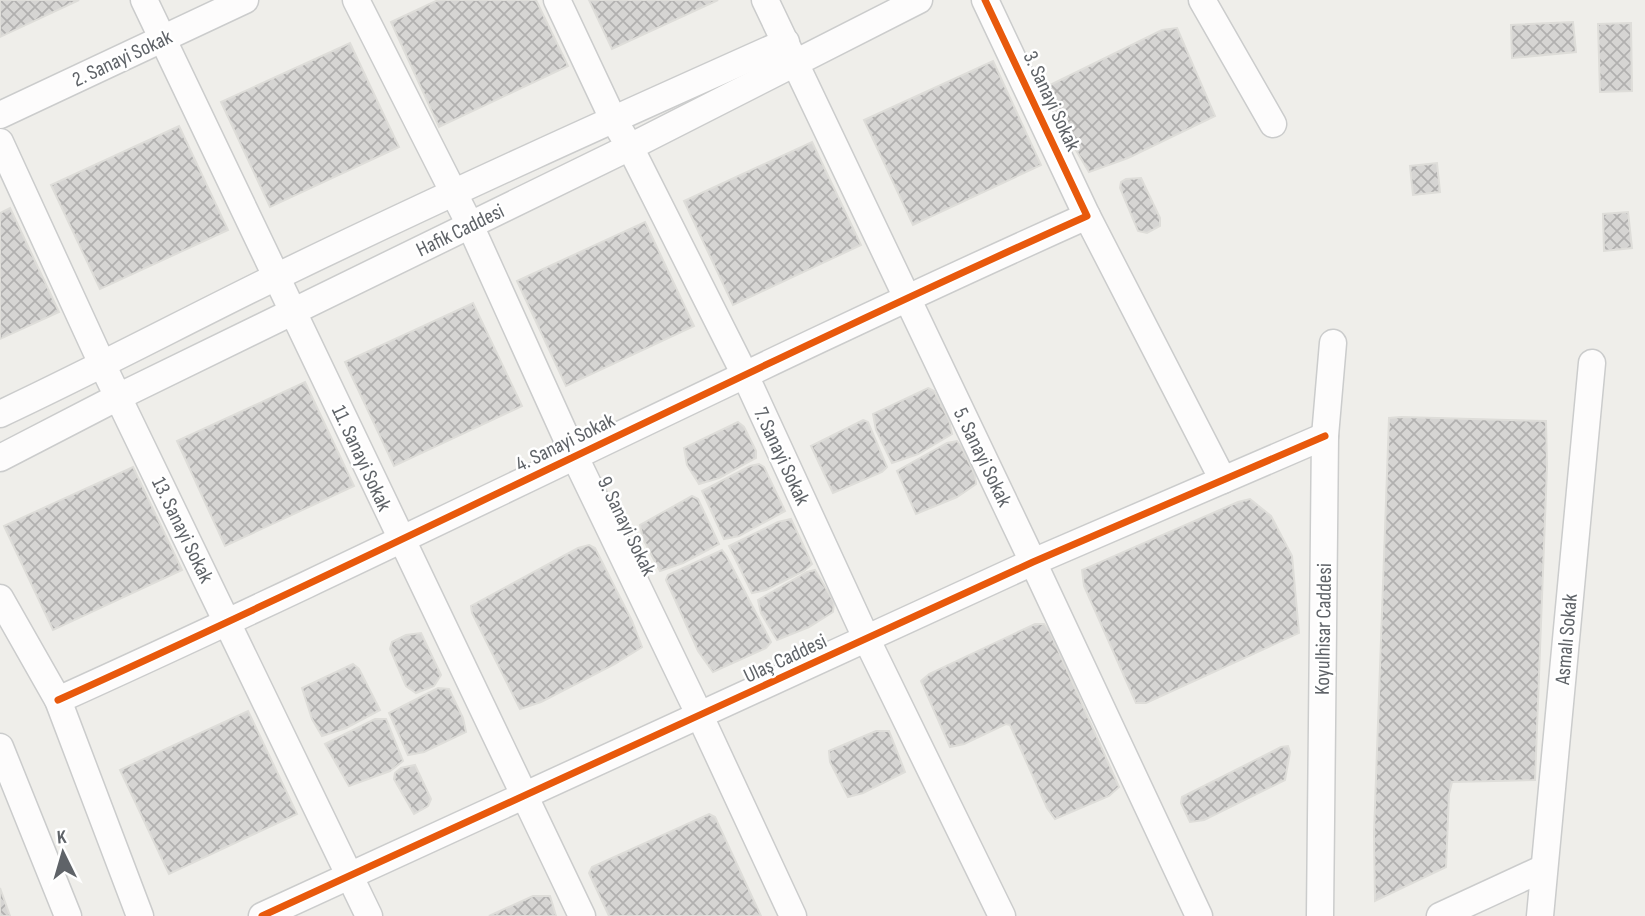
<svg xmlns="http://www.w3.org/2000/svg" width="1645" height="916" font-family="'Sofia Sans Condensed',sans-serif">
<defs>
<pattern id="building-cross-hatch" width="8" height="8" patternUnits="userSpaceOnUse" patternTransform="scale(1.75)"><rect width="8" height="8" fill="#d6d5d3"/><path d="M0 0l8 8M0 8l8-8" fill="none" stroke="#b1b0af"/></pattern>
</defs>
<rect width="100%" height="100%" fill="#efeeea"/>
<!-- building -->
<g fill="url(#building-cross-hatch)" stroke="#deddd9" stroke-width="2">
<polygon points="0,0 79,0 0,37"/>
<polygon points="438,0 536,0 568,66 439,127 391,22"/>
<polygon points="589,0 718,0 612,49"/>
<polygon points="1573,22 1576,52 1512,58 1511,25"/>
<polygon points="1631,23 1632,91 1600,92 1598,24"/>
<polygon points="1177,28 1215,116 1128,158 1089,172 1040,90 1162,30"/>
<polygon points="350,43 399,147 270,207 221,102"/>
<polygon points="993,61 1041,165 913,225 864,120"/>
<polygon points="179,126 228,230 100,289 51,185"/>
<polygon points="812,142 861,245 733,305 684,201"/>
<polygon points="1437,163 1440,192 1413,195 1410,166"/>
<polygon points="1141,178 1160,218 1160,226 1147,233 1138,231 1120,188 1121,182 1126,179"/>
<polygon points="10,208 59,312 0,339 0,213"/>
<polygon points="1628,212 1632,248 1604,251 1603,214"/>
<polygon points="645,222 694,326 566,386 517,281"/>
<polygon points="473,303 522,406 394,466 345,362"/>
<polygon points="305,382 354,486 225,546 177,441"/>
<polygon points="928,388 934,391 949,420 952,434 918,454 892,463 876,430 873,414"/>
<polygon points="1401,417 1546,421 1547,466 1535,780 1452,782 1449,794 1446,867 1375,901 1374,834 1389,418"/>
<polygon points="863,420 868,422 887,467 882,472 833,493 811,446"/>
<polygon points="738,422 744,427 756,451 756,458 719,478 699,484 687,465 684,448"/>
<polygon points="957,441 962,448 975,475 976,484 957,497 916,514 897,471 947,443"/>
<polygon points="759,464 764,467 785,511 739,536 724,539 702,491 750,466"/>
<polygon points="133,467 182,570 53,630 4,526"/>
<polygon points="692,496 698,499 719,544 683,563 660,571 643,539 640,525"/>
<polygon points="1250,499 1271,516 1292,556 1299,633 1146,703 1136,703 1084,586 1082,570 1238,502"/>
<polygon points="791,519 812,564 804,571 766,590 752,593 729,546 778,522"/>
<polygon points="589,545 595,548 632,621 642,647 615,664 541,702 520,709 472,613 471,606 578,548"/>
<polygon points="722,550 727,557 771,642 766,648 713,672 698,651 666,580 668,575"/>
<polygon points="815,570 834,602 833,612 809,627 777,640 761,613 758,600 807,572"/>
<polygon points="1035,624 1044,624 1050,632 1119,787 1109,796 1055,819 1047,808 1010,725 1006,724 964,744 950,747 921,681 929,674"/>
<polygon points="421,633 441,675 434,686 416,693 406,686 390,649 392,642 406,635"/>
<polygon points="353,664 359,669 380,710 346,728 322,736 312,719 302,688"/>
<polygon points="438,688 449,689 463,718 466,732 424,752 408,755 389,713"/>
<polygon points="248,711 297,814 169,874 120,770"/>
<polygon points="375,719 386,719 403,761 390,771 349,786 325,744"/>
<polygon points="876,731 889,731 905,772 863,793 848,797 830,762 829,751"/>
<polygon points="1288,746 1290,752 1285,780 1204,820 1190,822 1181,803 1182,797 1281,747"/>
<polygon points="415,765 431,799 428,806 414,814 394,779 395,773 401,768"/>
<polygon points="709,814 715,817 761,916 609,916 589,873 592,867"/>
<polygon points="0,888 10,916 0,916"/>
<polygon points="533,896 550,896 556,916 489,916"/>
</g>
<g fill="none" stroke-linecap="round" stroke-linejoin="round">
<defs>
<g id="minor">
<polyline points="144,0 582,916"/>
<polyline points="356,0 470,225 575,457 700,716 793,916"/>
<polyline points="557,0 613,119 630,147 745,375 867,640 1002,916"/>
<polyline points="765,0 1033,562 1199,916"/>
<polyline points="985,0 1087,216 1223,480"/>
<polyline points="1202,0 1273,124"/>
<polyline points="0,115 245,0"/>
<polyline points="0,142 103,366 369,916"/>
<path d="M0,414C94,370 186,321 280,275C447,194 616,118 786,42"/>
<polyline points="0,458 118,397 630,147 919,0"/>
<polyline points="0,598 58,700 140,916"/>
<path d="M58,700C403,544 741,371 1087,216"/>
<polyline points="0,747 68,916"/>
<polyline points="262,916 1033,562 1325,436"/>
<polyline points="1320,916 1325,436 1333,343"/>
<polyline points="1440,916 1544,868"/>
<polyline points="1540,916 1592,363"/>
</g>
</defs>
<!-- minor casing -->
<use href="#minor" stroke="#cbcccc" stroke-width="29"/>
<!-- minor -->
<use href="#minor" stroke="#fdfcfc" stroke-width="26"/>
<defs>
<g id="cycleway">
<path d="M58,700C403,544 741,371 1087,216L985,0"/>
<polyline points="262,916 1033,562 1325,436"/>
</g>
</defs>
<!-- cycleway casing -->
<use href="#cycleway" stroke="#fff" stroke-width="11"/>
<!-- cycleway -->
<use href="#cycleway" stroke="#e8590c" stroke-width="7"/>
</g>
<g text-anchor="middle" stroke-width="5" stroke-linejoin="round" paint-order="stroke">
<!-- street labels -->
<g font-size="21" fill="#5f6368" stroke="#fff">
<text transform="translate(122 58) rotate(-25)" y="7">2. Sanayi Sokak</text>
<text transform="translate(1052 101) rotate(65)" y="7">3. Sanayi Sokak</text>
<text transform="translate(460 230) rotate(-26)" y="7">Hafik Caddesi</text>
<text transform="translate(565 442) rotate(-26)" y="7">4. Sanayi Sokak</text>
<text transform="translate(782 456) rotate(65)" y="7">7. Sanayi Sokak</text>
<text transform="translate(983 457) rotate(64)" y="7">5. Sanayi Sokak</text>
<text transform="translate(362 458) rotate(65)" y="7">11. Sanayi Sokak</text>
<text transform="translate(627 526) rotate(64)" y="7">9. Sanayi Sokak</text>
<text transform="translate(183 530) rotate(64)" y="7">13. Sanayi Sokak</text>
<text transform="translate(1323 629) rotate(-89)" y="7">Koyulhisar Caddesi</text>
<text transform="translate(1566 639) rotate(-85)" y="7">Asmalı Sokak</text>
<text transform="translate(785 658) rotate(-25)" y="7">Ulaş Caddesi</text>
</g>
</g>
<!-- north arrow -->
<g transform="translate(63 853) rotate(355)" stroke="#ffffff" stroke-width="5" paint-order="stroke">
<path d="M0-5L12 26L0 18L-12 26Z" fill="#5f6368"/>
<text y="-10" font-size="19" font-weight="bold" text-anchor="middle" fill="#5f6368">K</text>
</g>
</svg>
